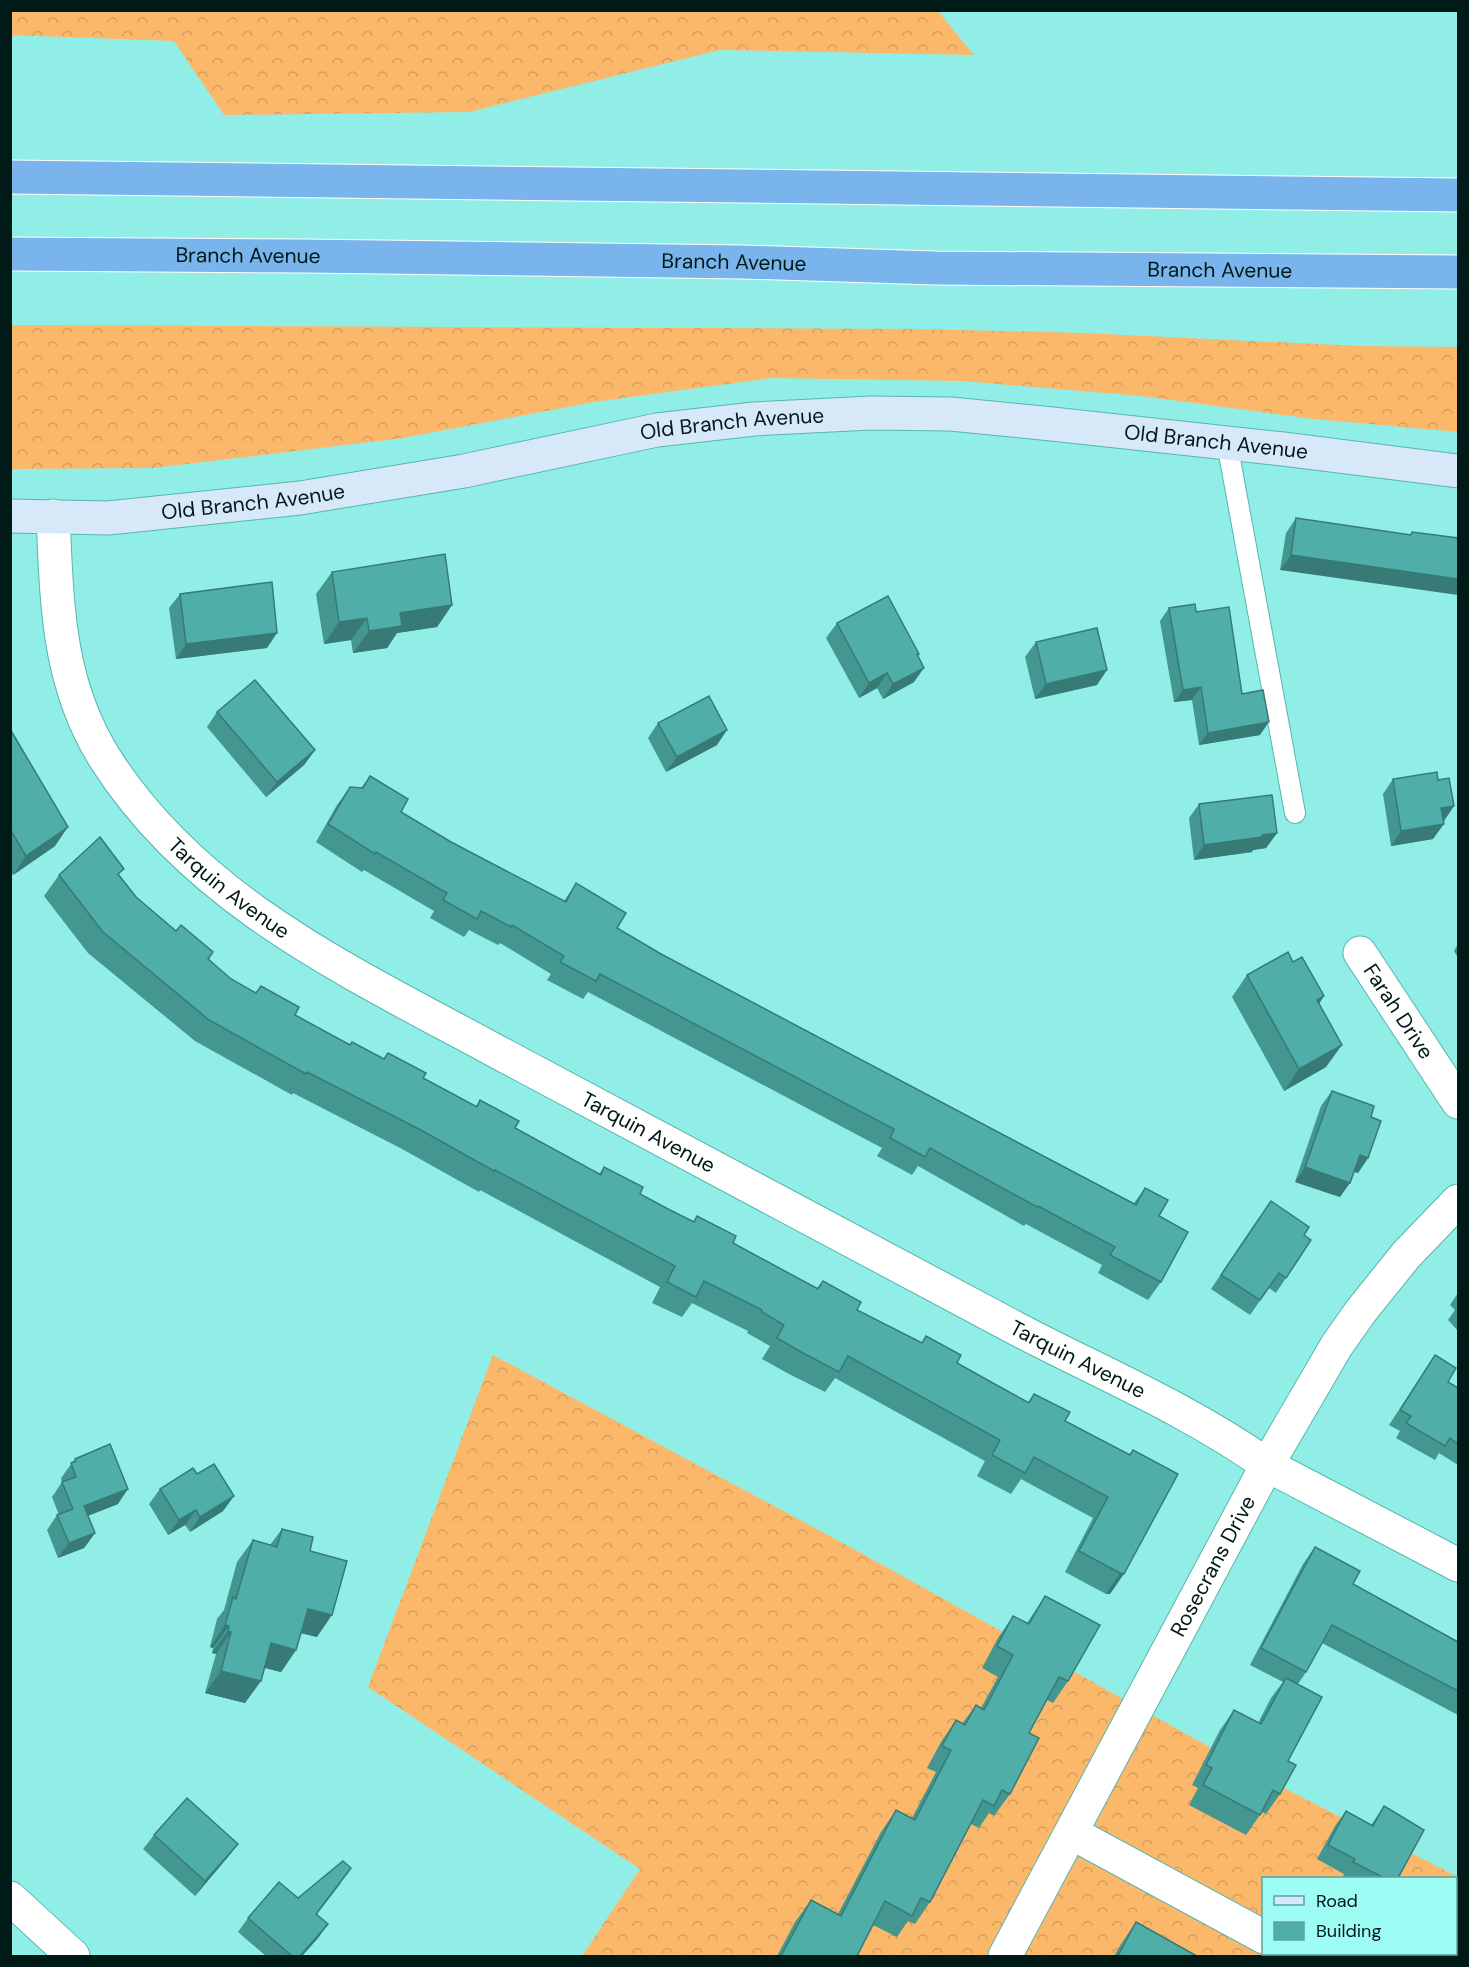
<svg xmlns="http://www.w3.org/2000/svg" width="1469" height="1967" font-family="'DM Sans',sans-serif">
<defs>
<pattern id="forest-crowns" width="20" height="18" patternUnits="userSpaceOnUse" patternTransform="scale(1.5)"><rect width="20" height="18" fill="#fbb86a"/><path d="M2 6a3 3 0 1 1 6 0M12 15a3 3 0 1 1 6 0" fill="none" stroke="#d59e5b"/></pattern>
</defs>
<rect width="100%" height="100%" fill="#90eee6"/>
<!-- forest -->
<g fill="url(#forest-crowns)" fill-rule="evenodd">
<polygon points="11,10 937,10 974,55 720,50 469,112 224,115 174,41 11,35"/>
<polygon points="10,325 917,329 1084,333 1359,346 1458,347 1458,432 1314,419 1141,396 963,381 772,378 594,402 403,438 153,468 11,469"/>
<path d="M493,1355L852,1548L1276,1784L1458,1877V1956H582L640,1869L368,1687ZM1264,1878H1456V1954H1264Z"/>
</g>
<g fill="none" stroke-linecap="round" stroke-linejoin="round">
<defs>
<polyline id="lane" points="1227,443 1295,813"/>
<g id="street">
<path id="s1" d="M53,516C57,603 57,683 106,760C196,901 350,972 492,1049C667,1143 842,1235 1017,1329C1101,1373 1190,1410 1267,1465L1458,1565"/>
<path id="s2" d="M1360,953L1458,1102"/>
<polyline points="1072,1833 1264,1937"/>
<polyline points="10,1898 73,1956"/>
<polyline points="1293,1954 1299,1956"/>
<path id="s3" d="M1005,1956L1267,1465L1337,1345L1361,1311L1406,1255L1458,1201"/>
</g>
<g id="secondary">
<path id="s4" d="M10,516L108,518L300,498L464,471L657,430L754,419L871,413L951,414L1052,424L1283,449L1458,471"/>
</g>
<g id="highway">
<path d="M10,177C493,183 976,185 1458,195"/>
<path id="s5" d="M10,254L305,256L743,262L935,268L1458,272"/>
</g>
</defs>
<!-- lane casing -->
<use href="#lane" stroke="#56b6ae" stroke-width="22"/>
<!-- street casing -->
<use href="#street" stroke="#56b6ae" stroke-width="35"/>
<!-- secondary casing -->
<use href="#secondary" stroke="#56b6ae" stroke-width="35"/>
<!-- highway casing -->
<use href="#highway" stroke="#fff" stroke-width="35"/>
<!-- lane -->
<use href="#lane" stroke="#fff" stroke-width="20"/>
<!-- street -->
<use href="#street" stroke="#fff" stroke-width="33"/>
<!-- secondary -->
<use href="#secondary" stroke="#d7e8f9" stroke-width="33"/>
<!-- highway -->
<use href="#highway" stroke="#7ab4ec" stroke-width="33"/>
</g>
<!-- wall -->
<g fill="#449690">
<polygon points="1296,518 1410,535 1412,532 1458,538 1280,570 1286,533"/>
<polygon points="332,572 452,605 437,627 397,633 387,648 353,653 351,640 324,644 316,594"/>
<polygon points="180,594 267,648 176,659 169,608"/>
<polygon points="1169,608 1196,612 1242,694 1260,735 1199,745 1192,700 1174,702 1160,621"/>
<polygon points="837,623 919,654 918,656 914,682 883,699 877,688 859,698 826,638"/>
<polygon points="1036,642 1097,685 1035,699 1025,657"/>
<polygon points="217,712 315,750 304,765 266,797 207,727"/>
<polygon points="658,723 717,745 666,772 648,738"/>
<polygon points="10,729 55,846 13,875 10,870"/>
<polygon points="370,776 401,812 451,842 564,901 576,883 617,928 661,954 1134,1203 1145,1188 1159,1216 1161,1282 1148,1300 1098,1273 1102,1265 1026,1224 1024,1226 918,1166 912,1175 877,1156 882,1148 588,992 583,999 547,980 551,974 500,943 498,945 469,930 464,937 430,918 434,911 364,870 362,872 316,842 337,805 350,787 361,788"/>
<polygon points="1393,779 1438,780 1454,806 1443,821 1433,839 1391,846 1383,794"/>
<polygon points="1199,804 1277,833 1266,848 1253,850 1252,852 1194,860 1189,818"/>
<polygon points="59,875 120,876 136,897 176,931 213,952 209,959 231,979 256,993 261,986 295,1015 350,1045 383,1059 423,1078 476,1106 480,1100 515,1128 599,1174 604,1167 640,1194 668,1209 693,1222 697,1216 733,1243 817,1288 823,1281 857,1310 922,1343 926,1336 957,1363 1028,1402 1034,1394 1065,1421 1129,1455 1133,1450 1178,1474 1110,1594 1106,1594 1065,1572 1093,1518 1021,1479 1011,1494 977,1476 985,1461 835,1378 825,1392 789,1374 762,1359 770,1346 747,1333 748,1331 692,1303 682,1317 652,1303 660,1287 480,1190 479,1192 404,1150 293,1093 292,1095 195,1041 88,953 44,896"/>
<polygon points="1458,944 1458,958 1454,951"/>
<polygon points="1293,962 1324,996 1319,1004 1326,1067 1284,1091 1232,997 1247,975"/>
<polygon points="1332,1091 1371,1117 1368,1158 1358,1173 1354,1172 1340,1197 1295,1182 1321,1106"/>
<polygon points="1260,1216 1304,1235 1311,1240 1276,1293 1269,1288 1250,1315 1211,1289"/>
<polygon points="1458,1293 1458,1331 1448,1320 1455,1310 1450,1305"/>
<polygon points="1435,1355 1448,1382 1458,1388 1458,1465 1439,1453 1435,1460 1396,1438 1400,1431 1389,1425"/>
<polygon points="75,1459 118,1504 88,1516 95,1533 84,1548 58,1558 47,1530 57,1515 59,1515 52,1497 62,1482 61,1478"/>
<polygon points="197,1474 234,1496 223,1511 190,1532 185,1525 168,1535 149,1504 160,1489"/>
<polygon points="282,1529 310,1551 317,1637 301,1633 296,1650 281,1672 264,1668 245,1703 205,1693 216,1654 212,1653 213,1648 210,1647 217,1619 224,1610 237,1562 253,1540 270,1545"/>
<polygon points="1315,1547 1353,1584 1458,1642 1458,1715 1322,1643 1306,1672 1298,1684 1288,1761 1280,1794 1266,1814 1262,1812 1246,1835 1189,1805 1198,1788 1192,1785 1220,1730 1234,1710 1258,1723 1271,1698 1283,1682 1250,1665 1303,1564"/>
<polygon points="1045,1596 1068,1681 1053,1703 1047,1700 1029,1733 1010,1794 994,1816 989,1813 979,1828 971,1824 930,1902 915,1924 908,1921 897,1937 873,1925 857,1956 777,1956 795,1922 811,1900 838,1914 881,1832 896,1810 912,1818 936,1772 927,1768 941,1742 956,1720 962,1724 976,1705 981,1708 998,1677 982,1668 998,1638 1013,1616 1027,1623"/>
<polygon points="1384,1806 1398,1878 1346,1878 1343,1877 1344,1874 1317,1859 1335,1826 1346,1811 1371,1825"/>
<polygon points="154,1835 238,1844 227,1858 195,1896 143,1849"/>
<polygon points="341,1883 317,1914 328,1924 318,1938 302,1956 266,1956 238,1932 248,1918"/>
<polygon points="1458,1894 1458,1946 1455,1945 1455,1898"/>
<polygon points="1136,1922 1194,1956 1114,1956 1121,1944"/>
</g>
<!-- shaded-wall -->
<g fill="#377a76">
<polygon points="1291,555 1458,579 1458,595 1280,570"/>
<polygon points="452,605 437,627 397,633 387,648 353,653 369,631 400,613"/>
<polygon points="367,618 351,640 324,644 339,622"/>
<polygon points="277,633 267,648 176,659 186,644"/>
<polygon points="924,668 914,682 883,699 893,684"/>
<polygon points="1107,670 1097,685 1035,699 1046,684"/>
<polygon points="887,673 877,688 859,698 869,683"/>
<polygon points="1201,687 1192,700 1174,702 1183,690"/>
<polygon points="1269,722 1260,735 1199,745 1208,733"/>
<polygon points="727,730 717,745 666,772 677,757"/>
<polygon points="315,750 304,765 266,797 277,782"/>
<polygon points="1454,806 1444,821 1431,823 1441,808"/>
<polygon points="1444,824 1433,839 1391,846 1401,831"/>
<polygon points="68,827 55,846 13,875 26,856"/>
<polygon points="1277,833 1266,848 1253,850 1252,852 1194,860 1204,845"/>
<polygon points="1324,996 1309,1018 1317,1000"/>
<polygon points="1342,1045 1326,1067 1284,1091 1299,1069"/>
<polygon points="1360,1155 1368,1158 1358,1173 1349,1170"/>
<polygon points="1305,1167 1350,1183 1340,1197 1295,1182"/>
<polygon points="128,1489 118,1504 74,1521 84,1506"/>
<polygon points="234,1496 223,1511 190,1532 200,1517"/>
<polygon points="196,1510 185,1525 168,1535 179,1520"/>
<polygon points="95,1533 84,1548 58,1558 69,1543"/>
<polygon points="1120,1573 1124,1574 1110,1594 1106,1594"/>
<polygon points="308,1609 332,1615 317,1637 292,1631"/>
<polygon points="225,1625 229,1626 213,1648 210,1647"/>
<polygon points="228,1631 231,1632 216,1654 212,1653"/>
<polygon points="271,1643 296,1650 281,1672 255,1665"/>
<polygon points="221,1671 261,1681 245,1703 205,1693"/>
<polygon points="238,1844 227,1858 195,1896 205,1881"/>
<polygon points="328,1924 318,1938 302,1956 300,1956"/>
</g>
<!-- building -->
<g fill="#4fafa8" stroke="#377a76" stroke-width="1.5">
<polygon points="1296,518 1411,535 1412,532 1458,538 1458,579 1291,555"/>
<polygon points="445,554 452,605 400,613 402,626 369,631 367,618 339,622 332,572"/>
<polygon points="272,582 277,633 186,644 180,594"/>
<polygon points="888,596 919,654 917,654 924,668 893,684 887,673 869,683 837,623"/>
<polygon points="1195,604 1196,612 1229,607 1242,694 1263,690 1269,722 1208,733 1201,687 1183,690 1169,608"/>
<polygon points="1097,628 1107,670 1046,684 1036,642"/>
<polygon points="255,680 315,750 277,782 217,712"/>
<polygon points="709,696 727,730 677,757 658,723"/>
<polygon points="10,729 68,827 26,856 10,829"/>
<polygon points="1437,772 1438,780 1449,778 1454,806 1441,808 1444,824 1401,831 1393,779"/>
<polygon points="370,776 408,799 401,812 451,842 566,902 576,883 626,913 617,928 661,954 1136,1205 1145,1188 1168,1200 1159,1216 1188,1232 1161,1282 1110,1255 1115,1247 1038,1206 1037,1207 930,1148 925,1157 890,1138 894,1129 600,974 596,981 560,962 564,956 512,925 511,927 481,911 477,919 443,900 447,893 376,852 375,854 328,824 350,787 363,788"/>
<polygon points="1272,795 1277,833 1262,835 1262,837 1204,845 1199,804"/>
<polygon points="100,837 124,869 118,874 136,897 176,931 181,925 213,952 208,959 231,979 256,993 261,986 299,1007 295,1015 350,1045 352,1042 384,1059 388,1053 426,1073 423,1078 477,1107 480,1100 519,1121 515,1128 601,1175 604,1167 643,1187 640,1194 668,1209 694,1222 697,1216 736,1236 733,1243 818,1289 823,1281 861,1302 857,1310 922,1343 926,1336 961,1355 957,1363 982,1377 1029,1403 1034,1394 1070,1412 1065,1421 1130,1455 1133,1450 1178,1474 1124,1574 1120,1573 1079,1551 1108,1497 1034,1457 1025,1473 992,1455 1000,1440 848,1356 839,1372 803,1353 777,1338 784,1325 762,1312 762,1310 704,1281 696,1297 667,1282 675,1266 495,1170 494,1171 419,1129 307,1072 306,1074 209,1020 103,932 59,875"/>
<polygon points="1288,952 1293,962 1302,957 1324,996 1317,1000 1342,1045 1299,1069 1247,975"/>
<polygon points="1332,1091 1374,1106 1371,1117 1381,1121 1368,1158 1360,1155 1350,1183 1305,1167"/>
<polygon points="1271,1201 1309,1227 1304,1235 1311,1240 1286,1278 1279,1273 1260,1300 1221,1275"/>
<polygon points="1435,1355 1456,1368 1448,1382 1458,1388 1458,1444 1450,1438 1445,1446 1406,1423 1411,1416 1400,1410"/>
<polygon points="110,1444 128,1489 84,1506 95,1533 69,1543 57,1515 73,1509 62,1482 76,1477 71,1463 76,1461 75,1459"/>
<polygon points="214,1464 234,1496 200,1517 196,1510 179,1520 160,1489 193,1468 197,1474"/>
<polygon points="282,1529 313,1537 310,1551 347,1561 332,1615 308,1609 296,1650 271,1643 261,1681 221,1671 231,1632 228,1631 229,1626 225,1625 233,1597 236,1599 253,1540 277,1547"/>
<polygon points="1315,1547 1360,1571 1353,1584 1458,1642 1458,1691 1332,1625 1306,1672 1261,1648"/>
<polygon points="1045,1596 1100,1625 1068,1681 1059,1677 1029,1733 1039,1738 1010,1794 1002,1790 994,1806 983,1800 930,1902 921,1898 912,1916 885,1901 857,1956 781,1956 811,1900 841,1916 896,1810 915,1820 951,1750 942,1746 956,1720 965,1725 976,1705 984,1710 1013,1655 997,1646 1013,1616 1029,1624"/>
<polygon points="1286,1678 1322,1697 1288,1761 1296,1765 1280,1794 1273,1790 1260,1815 1203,1785 1212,1768 1206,1765 1234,1710 1261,1724"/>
<polygon points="187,1798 238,1844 205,1881 154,1835"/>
<polygon points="1384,1806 1424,1830 1398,1878 1384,1878 1353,1862 1355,1859 1328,1845 1346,1811 1373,1826"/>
<polygon points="343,1861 351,1868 316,1914 328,1924 300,1956 292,1956 248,1918 279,1882 298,1898"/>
<polygon points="1458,1899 1458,1917 1455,1915 1455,1905"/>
<polygon points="1136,1922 1195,1955 1194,1956 1118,1956"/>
</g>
<g text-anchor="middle" stroke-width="5" stroke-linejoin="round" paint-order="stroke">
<!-- street labels -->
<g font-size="21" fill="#001a18" stroke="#9dfcf4">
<text dy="7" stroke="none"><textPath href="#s5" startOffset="238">Branch Avenue</textPath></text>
<text dy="7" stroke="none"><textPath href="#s5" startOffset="724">Branch Avenue</textPath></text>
<text dy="7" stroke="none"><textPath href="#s5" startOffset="1210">Branch Avenue</textPath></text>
<text dy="7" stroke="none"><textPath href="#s4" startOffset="730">Old Branch Avenue</textPath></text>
<text dy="7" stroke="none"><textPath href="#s4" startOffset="1216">Old Branch Avenue</textPath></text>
<text dy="7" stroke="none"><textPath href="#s4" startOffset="244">Old Branch Avenue</textPath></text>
<text dy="7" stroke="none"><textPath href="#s1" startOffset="432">Tarquin Avenue</textPath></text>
<text dy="7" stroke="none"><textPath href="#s2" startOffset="70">Farah Drive</textPath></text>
<text dy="7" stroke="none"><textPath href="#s1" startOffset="918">Tarquin Avenue</textPath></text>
<text dy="7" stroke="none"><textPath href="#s1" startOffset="1404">Tarquin Avenue</textPath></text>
<text dy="7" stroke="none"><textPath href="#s3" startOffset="442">Rosecrans Drive</textPath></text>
</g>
</g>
<!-- border -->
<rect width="1469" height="1967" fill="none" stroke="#001a18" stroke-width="24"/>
<!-- legend -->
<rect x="1262" y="1877" width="195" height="78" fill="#9dfcf4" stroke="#5ea29c" stroke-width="1.5"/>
<rect x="1274" y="1896" width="30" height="9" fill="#d7e8f9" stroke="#5ea29c" stroke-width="1.5"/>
<text x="1316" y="1907" font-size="18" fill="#001a18">Road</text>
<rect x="1274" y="1922" width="30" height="18" fill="#4fafa8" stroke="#5ea29c" stroke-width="1.5"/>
<text x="1316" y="1937" font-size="18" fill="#001a18">Building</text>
</svg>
